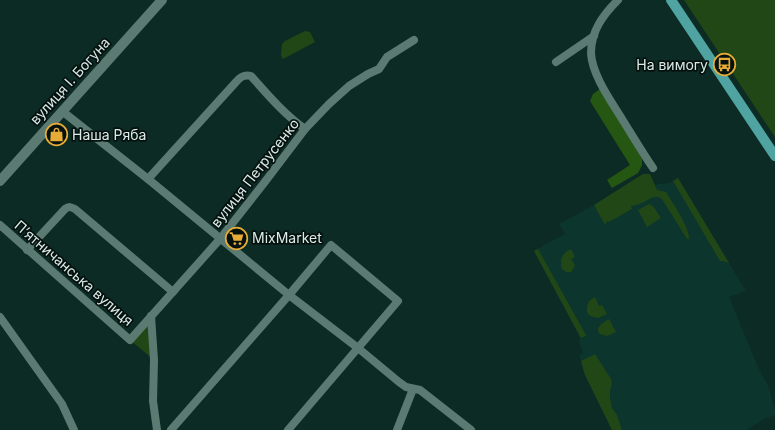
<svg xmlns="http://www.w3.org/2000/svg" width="775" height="430" font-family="Inter,sans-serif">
<rect width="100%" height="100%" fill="#0d2b25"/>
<!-- built -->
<polygon fill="#0b352d" points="643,174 650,174 655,185 658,184 669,183 678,178 746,291 729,297 759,369 769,388 775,411 775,415 764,419 747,430 612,430 585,375 579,355 583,353 579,341 580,338 534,251 544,245 565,234 559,224 594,205"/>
<!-- green -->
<g fill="#224716">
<polygon points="684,0 775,0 775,137 686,3"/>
<polygon points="305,31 310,32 315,42 283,59 281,56 282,44 285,41"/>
<path d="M643,174H650L657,190L666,192C672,202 690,228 689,239H687L662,199C653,193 650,201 641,203C638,205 634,205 631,206L632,209L609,222L607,221L605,225L594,205Z"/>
<polygon points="678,178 729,263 723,261 720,261 673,181"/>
<polygon points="649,204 653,206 661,218 647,227 638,210"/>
<polygon points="538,249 586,335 586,336 581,338 534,251"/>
<path d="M571,249L575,257L571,259L575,265C572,273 569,275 562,269C559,260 562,253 571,249Z"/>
<path d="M595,297L599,306L602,305L607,314L598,318C586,316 585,311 589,301Z"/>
<polygon points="151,316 154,360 130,340"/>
<path d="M609,319L616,332L607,336L600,334C594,327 603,323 609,319Z"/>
<polygon points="595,354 611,379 612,384 610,390 610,398 612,408 617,415 622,430 612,430 585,375 581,361"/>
</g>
<!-- forest -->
<polygon fill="#255712" points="600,89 642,159 642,165 638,173 612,188 607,180 630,165 590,101 593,94"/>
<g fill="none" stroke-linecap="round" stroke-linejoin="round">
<!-- minor -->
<g stroke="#5b7a72" stroke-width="8">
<path d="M618,0C603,15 591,31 591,53C592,75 611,101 622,119C632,135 642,152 653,168"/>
<polyline points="556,62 594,36"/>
<polyline points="62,111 148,179 289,295 358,348 399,382 406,387 420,390 471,430"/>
<path d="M148,179L236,82C240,77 244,74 251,76C268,95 284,114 305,129"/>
<polyline points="0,225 130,340 220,239 264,183 305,129 329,104 349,86 368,74 379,69 387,57 414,40"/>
<path d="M27,250L65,209C69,206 71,207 75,209L173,292"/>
<polyline points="151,316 154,360 153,401 157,430"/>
<polyline points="0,317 62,404 74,430"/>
<polyline points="171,430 289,295 331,245 398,301 288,430"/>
<polyline points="397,430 413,389"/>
</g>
<!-- tertiary -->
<polyline stroke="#5b7a72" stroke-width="10" points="0,181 162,0"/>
<!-- primary -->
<polyline stroke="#4fa3a0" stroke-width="10" points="671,0 775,156"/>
</g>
<!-- icons -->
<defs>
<symbol id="bus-ring" viewBox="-11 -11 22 22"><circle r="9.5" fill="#05110e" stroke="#e6ac36" stroke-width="1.5"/><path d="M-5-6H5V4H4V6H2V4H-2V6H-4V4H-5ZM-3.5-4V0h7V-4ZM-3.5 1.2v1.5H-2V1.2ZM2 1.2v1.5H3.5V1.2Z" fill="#e6ac36"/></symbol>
<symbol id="shop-ring" viewBox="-11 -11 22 22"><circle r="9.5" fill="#05110e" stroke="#e6ac36" stroke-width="1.5"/><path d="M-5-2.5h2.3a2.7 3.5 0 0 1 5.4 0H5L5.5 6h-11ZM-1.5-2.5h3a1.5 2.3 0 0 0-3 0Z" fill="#e6ac36"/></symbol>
<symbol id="supermarket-ring" viewBox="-11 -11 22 22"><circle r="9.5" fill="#05110e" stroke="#e6ac36" stroke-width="1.5"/><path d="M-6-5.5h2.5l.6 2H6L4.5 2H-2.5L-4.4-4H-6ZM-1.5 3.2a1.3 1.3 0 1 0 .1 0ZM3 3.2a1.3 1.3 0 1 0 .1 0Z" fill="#e6ac36"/></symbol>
</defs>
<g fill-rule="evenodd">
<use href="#bus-ring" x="712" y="52" width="25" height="25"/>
<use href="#shop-ring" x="44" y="122" width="25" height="25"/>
<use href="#supermarket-ring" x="224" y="226" width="25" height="25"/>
</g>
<g text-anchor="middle" stroke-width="3.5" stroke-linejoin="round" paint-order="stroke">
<!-- poi labels -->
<g font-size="14" fill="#daebe6" stroke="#05110e" text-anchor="start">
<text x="708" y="70" text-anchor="end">На вимогу</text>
<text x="72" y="140">Наша Ряба</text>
<text x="252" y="243">MixMarket</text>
</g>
<!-- street labels -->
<g font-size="14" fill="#daebe6" stroke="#05110e">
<text transform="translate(70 81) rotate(-48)" y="5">вулиця І. Богуна</text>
<text transform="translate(255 173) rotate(-52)" y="5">вулиця Петрусенко</text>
<text transform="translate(74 273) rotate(41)" y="5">Пʼятничанська вулиця</text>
</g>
</g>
</svg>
